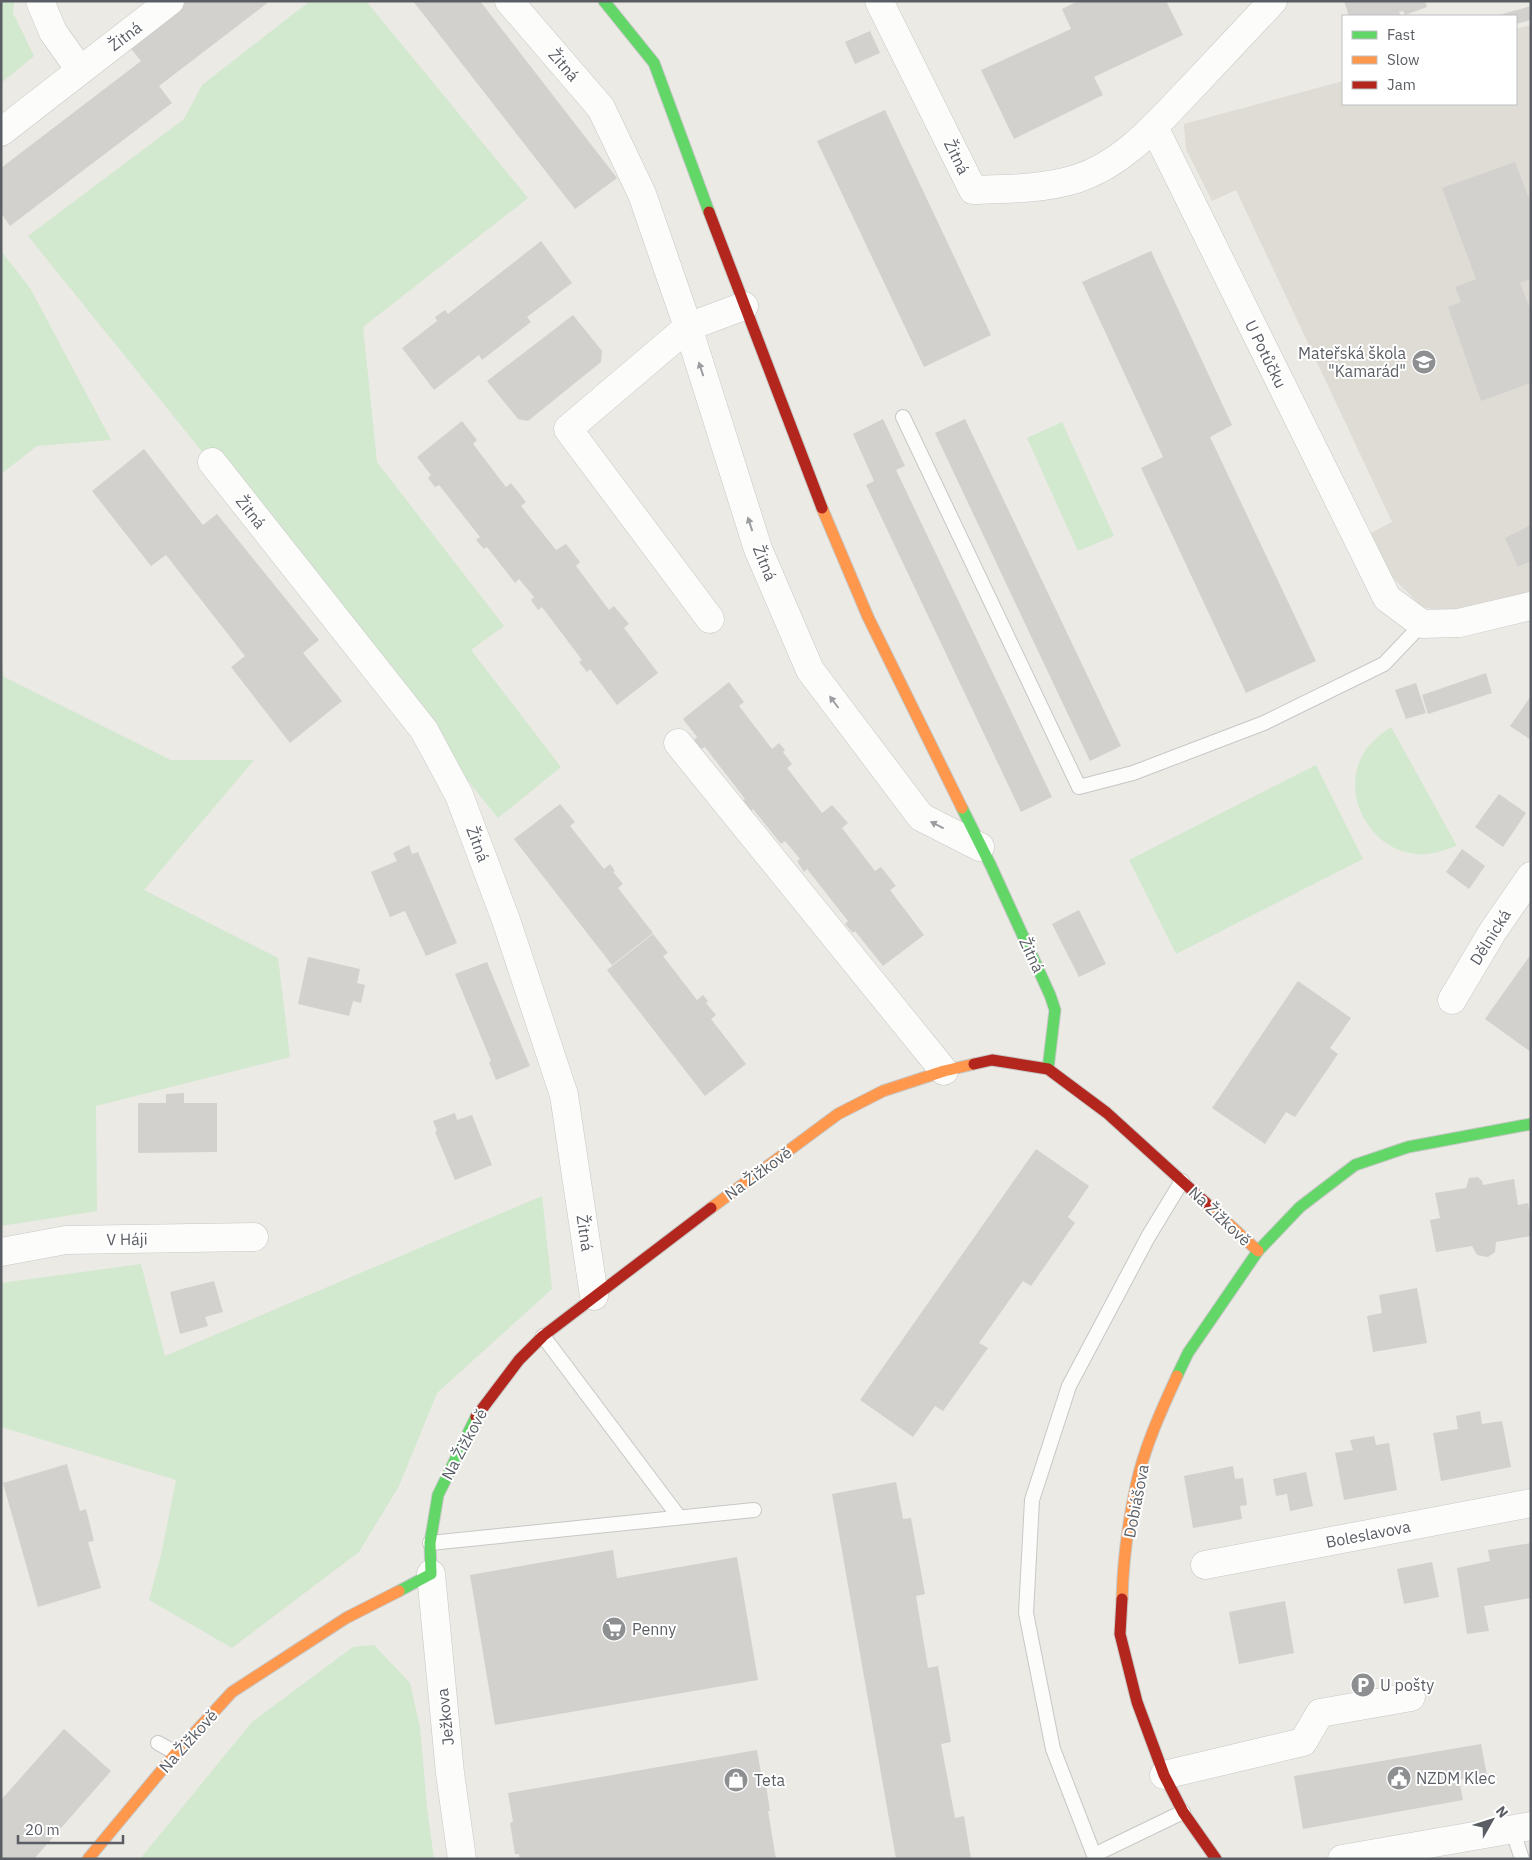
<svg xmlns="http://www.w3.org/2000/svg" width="1532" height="1860" font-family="'IBM Plex Sans',sans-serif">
<rect width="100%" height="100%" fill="#ebeae5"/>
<!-- education -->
<polygon fill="#dedcd5" points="1531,25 1531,592 1478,607 1446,611 1422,607 1386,571 1369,534 1392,522 1236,190 1212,201 1186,149 1184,124 1343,81 1343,104 1516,104 1516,29"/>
<!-- green -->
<g fill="#d2e8cf">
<polygon points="1,1 14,1 13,13 34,56 1,83"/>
<polygon points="310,1 366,1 528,198 363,327 377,462 504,626 471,650 561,767 498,818 28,236 184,119 202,85"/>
<polygon points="1,251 30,288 111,440 37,446 1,474"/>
<polygon points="1062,422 1114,536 1078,551 1027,438"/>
<polygon points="1,662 4,677 171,760 254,760 144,890 278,958 290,1057 96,1106 97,1211 1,1226"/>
<path d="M1391,727L1457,846C1444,850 1430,856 1416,854C1371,849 1341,798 1362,756C1369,743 1380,735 1391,727Z"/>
<polygon points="1316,765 1363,859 1176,954 1129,860"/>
<polygon points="542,1196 552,1289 437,1393 399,1486 359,1552 232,1648 149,1600 161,1555 176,1480 1,1427 1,1283 141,1264 165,1356"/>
<polygon points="374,1645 410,1683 420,1727 427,1808 434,1859 140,1859 252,1722 353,1647"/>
</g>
<!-- building -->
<g fill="#d2d1ce">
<polygon points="185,1 270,1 159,86 172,103 10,226 1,213 1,168 141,61 128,45"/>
<polygon points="413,1 480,1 617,178 575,209"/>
<polygon points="1078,1 1166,1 1183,35 1094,77 1103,95 1014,139 981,70 1071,29 1062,9"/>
<polygon points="1344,1 1425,1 1427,7 1405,15 1403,11 1399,12 1401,16 1349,16"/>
<polygon points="1531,6 1531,20 1516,24 1516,16 1495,16"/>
<polygon points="870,31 880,53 855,64 845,42"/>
<polygon points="885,110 991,335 924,367 817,141"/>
<polygon points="1515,162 1531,204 1531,279 1520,283 1531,311 1531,383 1481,401 1448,307 1461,302 1455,287 1476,279 1442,188"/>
<polygon points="541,241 572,283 527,317 531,322 482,360 479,355 434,390 402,348 437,321 435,317 445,310 448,314"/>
<polygon points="1151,251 1232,425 1210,437 1316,661 1246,693 1141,468 1163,457 1082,282"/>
<polygon points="573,315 602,351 601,362 528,421 518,419 487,381"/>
<polygon points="883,419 905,466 896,470 1052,797 1021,812 866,485 874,481 853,434"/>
<polygon points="965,419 1121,746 1090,761 935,433"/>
<polygon points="462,421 477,440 473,444 506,487 511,483 526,502 521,506 556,550 566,544 580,562 576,566 609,610 614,606 629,624 624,628 658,673 617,705 590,669 587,672 579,662 582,660 542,607 538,610 531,600 534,597 519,579 515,583 487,547 484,549 476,540 480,537 439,485 435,487 428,478 431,475 417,457"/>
<polygon points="144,449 203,525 217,514 319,640 303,653 342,701 290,743 231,667 245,656 166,555 151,566 92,491"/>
<polygon points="1531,525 1531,561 1518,567 1505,538"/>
<polygon points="1486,673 1492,693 1428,714 1422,695"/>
<polygon points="729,682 744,702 739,706 772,749 779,743 785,750 783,752 792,764 787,768 822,813 832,805 848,823 842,828 875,871 881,867 896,886 890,890 924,935 883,966 855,931 853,933 845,924 848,921 807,869 804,872 797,861 800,859 785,841 781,844 753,809 750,812 742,801 745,799 705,747 701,749 694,740 697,737 683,719"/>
<polygon points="1416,683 1426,713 1406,719 1395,690"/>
<polygon points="1531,696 1531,740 1510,726"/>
<polygon points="1499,794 1526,813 1503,847 1475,827"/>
<polygon points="560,804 575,822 570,826 604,869 610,864 615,871 613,872 623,884 618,888 653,933 612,965 514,839"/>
<polygon points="409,845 412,854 418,852 457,943 426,956 405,911 390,917 371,872 397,861 393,853"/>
<polygon points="1462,849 1485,866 1469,889 1446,872"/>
<polygon points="1079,910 1106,964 1079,977 1052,924"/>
<polygon points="653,934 668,953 663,956 697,1000 703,995 708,1001 706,1003 716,1015 711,1019 746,1064 705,1096 607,970"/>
<polygon points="1531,954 1531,1052 1485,1019"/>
<polygon points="308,957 360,969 357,983 365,985 361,1003 353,1001 349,1016 298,1004"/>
<polygon points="487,962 530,1066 496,1080 489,1062 491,1061 455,974"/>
<polygon points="1298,981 1351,1018 1330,1048 1338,1054 1295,1117 1286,1112 1265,1144 1212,1108"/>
<polygon points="184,1093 184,1103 217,1103 217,1152 138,1153 138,1103 166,1103 166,1094"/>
<polygon points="455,1113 457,1120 472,1115 492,1165 455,1180 435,1132 437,1131 433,1121"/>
<polygon points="1036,1149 1089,1186 1068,1217 1075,1223 1031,1286 1023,1281 979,1343 988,1348 943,1411 935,1406 913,1437 860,1400"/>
<polygon points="1478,1177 1482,1181 1483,1185 1514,1179 1518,1205 1528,1203 1531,1220 1531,1236 1496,1242 1495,1252 1488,1257 1477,1255 1472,1246 1436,1252 1430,1220 1440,1218 1435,1193 1466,1188 1469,1178"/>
<polygon points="214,1281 223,1312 205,1317 208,1326 180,1334 170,1292"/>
<polygon points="1417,1288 1427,1343 1373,1352 1367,1316 1382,1313 1379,1295"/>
<polygon points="1480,1411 1482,1424 1502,1421 1511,1467 1441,1481 1433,1433 1458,1429 1456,1416"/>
<polygon points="1374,1436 1376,1445 1389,1443 1397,1490 1344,1500 1335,1453 1353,1450 1350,1440"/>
<polygon points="67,1464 80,1511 86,1509 94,1541 88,1542 101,1588 38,1607 3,1483"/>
<polygon points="1233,1466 1235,1479 1243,1478 1247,1505 1240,1506 1242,1519 1193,1528 1184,1476"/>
<polygon points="1306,1472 1313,1506 1290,1511 1287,1494 1276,1496 1273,1479"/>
<polygon points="896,1482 903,1519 911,1518 925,1594 916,1596 928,1668 938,1666 951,1742 941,1744 955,1818 964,1816 971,1859 896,1859 832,1494"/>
<polygon points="1531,1543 1531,1598 1484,1606 1489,1631 1467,1634 1457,1568 1490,1561 1488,1550"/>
<polygon points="613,1550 617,1578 737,1557 758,1680 495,1725 470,1575"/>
<polygon points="1432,1562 1439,1597 1404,1604 1397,1569"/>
<polygon points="1285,1601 1294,1653 1239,1664 1229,1612"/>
<polygon points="64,1729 111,1771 34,1859 1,1859 1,1800"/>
<polygon points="1481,1744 1487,1775 1459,1780 1463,1800 1303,1829 1294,1776"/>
<polygon points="757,1750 762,1779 765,1779 770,1811 768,1811 776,1859 520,1859 519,1854 515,1854 510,1823 513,1822 508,1793"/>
</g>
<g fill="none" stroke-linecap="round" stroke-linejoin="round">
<defs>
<g id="lane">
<polyline points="903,417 1079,787 1133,773 1264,723 1384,664 1422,624"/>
<polyline points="1182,1181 1148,1237 1069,1386 1032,1500 1026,1613 1053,1749 1094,1855 1183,1812"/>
<polyline points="543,1336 679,1517"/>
<polyline points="430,1543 754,1510"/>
<polyline points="158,1743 176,1753"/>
<polyline points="1512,1829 1522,1859"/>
</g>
<g id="street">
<polyline points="40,1 53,32 80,70"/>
<polyline points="509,1 601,108 642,194 688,327 744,306"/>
<path d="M879,1L973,190C1008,189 1043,189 1076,179C1126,163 1159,121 1194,85C1220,57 1247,29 1273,1"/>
<polyline points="1154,127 1387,598 1422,624 1459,623 1531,606"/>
<polyline points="1,132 170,1"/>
<polyline points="212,462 424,730 459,795 506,920 564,1095 594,1296"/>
<polyline points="710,619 568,429 688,327 758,549 810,670 921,817 980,847"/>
<polyline points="678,743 944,1071"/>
<polyline points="1452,1000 1493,931 1531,876"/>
<polyline points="1,1252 66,1240 254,1237"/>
<polyline points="1205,1565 1531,1503"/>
<polyline points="431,1574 450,1773 462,1859"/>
<polyline points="1164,1775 1303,1742 1320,1713 1411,1697"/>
<polyline points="1342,1859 1531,1826"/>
</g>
<g id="fast">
<polyline points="604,1 654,63 709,212"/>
<polyline points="962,808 991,866 1050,995 1055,1010 1048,1069"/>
<polyline points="1177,1376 1188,1353 1258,1251 1300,1207 1355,1165 1408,1147 1531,1124"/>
<polyline points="399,1591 431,1574 430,1543 438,1495 476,1417"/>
</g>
<g id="slow">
<polyline points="822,508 868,617 962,808"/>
<polyline points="1206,1203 1258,1251"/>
<polyline points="711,1208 838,1114 883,1091 944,1071 974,1064"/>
<path d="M1122,1599C1123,1562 1128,1523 1136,1486C1144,1448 1161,1411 1177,1376"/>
<polyline points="88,1859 176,1753 232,1692 346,1618 399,1591"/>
</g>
<g id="jam">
<polyline points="709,212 822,508"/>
<polyline points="974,1064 992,1060 1048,1069 1107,1113 1206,1203"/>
<polyline points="476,1417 519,1360 543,1336 711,1208"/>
<polyline points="1122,1599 1120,1634 1137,1702 1164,1775 1183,1812 1216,1859"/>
</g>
</defs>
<!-- lane casing -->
<use href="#lane" stroke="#c7c7c6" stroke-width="16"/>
<!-- street casing -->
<use href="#street" stroke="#c7c7c6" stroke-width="29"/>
<!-- fast casing -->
<use href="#fast" stroke="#c7c8c7" stroke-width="13"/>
<!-- slow casing -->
<use href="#slow" stroke="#c7c8c7" stroke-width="13"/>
<!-- jam casing -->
<use href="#jam" stroke="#c7c8c7" stroke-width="13"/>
<!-- lane -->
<use href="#lane" stroke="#fcfcfb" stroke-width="14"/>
<!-- street -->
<use href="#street" stroke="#fcfcfb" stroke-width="28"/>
<!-- fast -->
<use href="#fast" stroke="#63d668" stroke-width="11"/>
<!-- slow -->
<use href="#slow" stroke="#ff974d" stroke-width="11"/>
<!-- jam -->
<use href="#jam" stroke="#b3261e" stroke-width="11"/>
</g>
<!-- one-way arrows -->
<defs><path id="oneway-solid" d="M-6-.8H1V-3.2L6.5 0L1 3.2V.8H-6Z" transform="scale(1.25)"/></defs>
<g fill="#9b9da0">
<use href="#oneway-solid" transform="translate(701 369) rotate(-108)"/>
<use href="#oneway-solid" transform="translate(750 524) rotate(-108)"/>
<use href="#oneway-solid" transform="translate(834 702) rotate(-127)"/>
<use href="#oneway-solid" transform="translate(937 825) rotate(-153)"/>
</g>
<!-- icons -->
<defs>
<symbol id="school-disc" viewBox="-11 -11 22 22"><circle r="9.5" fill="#8d8f91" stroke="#fff"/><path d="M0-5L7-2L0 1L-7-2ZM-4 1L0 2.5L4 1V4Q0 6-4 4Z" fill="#fff"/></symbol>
<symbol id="supermarket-disc" viewBox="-11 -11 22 22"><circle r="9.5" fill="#8d8f91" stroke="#fff"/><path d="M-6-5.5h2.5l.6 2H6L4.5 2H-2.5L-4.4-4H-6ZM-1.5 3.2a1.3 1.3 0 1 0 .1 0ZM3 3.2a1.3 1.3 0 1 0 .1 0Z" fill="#fff"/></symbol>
<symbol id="parking-disc" viewBox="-11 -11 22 22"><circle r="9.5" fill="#8d8f91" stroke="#fff"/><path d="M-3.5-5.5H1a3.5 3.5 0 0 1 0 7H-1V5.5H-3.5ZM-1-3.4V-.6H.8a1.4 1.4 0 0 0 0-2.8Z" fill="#fff"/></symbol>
<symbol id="civic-disc" viewBox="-11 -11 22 22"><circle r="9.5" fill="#8d8f91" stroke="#fff"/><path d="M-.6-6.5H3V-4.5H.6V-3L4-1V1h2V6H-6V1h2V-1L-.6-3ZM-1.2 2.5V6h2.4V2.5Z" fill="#fff"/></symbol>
<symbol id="shop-disc" viewBox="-11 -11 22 22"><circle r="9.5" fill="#8d8f91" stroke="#fff"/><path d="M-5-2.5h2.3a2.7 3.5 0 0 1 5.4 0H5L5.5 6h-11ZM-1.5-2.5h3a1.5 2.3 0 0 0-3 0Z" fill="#fff"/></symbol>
</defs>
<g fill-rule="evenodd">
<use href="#school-disc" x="1410" y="348" width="28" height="28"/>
<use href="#supermarket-disc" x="600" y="1615" width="28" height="28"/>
<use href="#parking-disc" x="1349" y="1671" width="28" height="28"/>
<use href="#civic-disc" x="1385" y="1764" width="28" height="28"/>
<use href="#shop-disc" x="722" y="1766" width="28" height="28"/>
</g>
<g text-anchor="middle" stroke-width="4" stroke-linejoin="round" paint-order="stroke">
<!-- street labels -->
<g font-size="16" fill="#5a5e64" stroke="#fff">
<text transform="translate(125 36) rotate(-37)" y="6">Žitná</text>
<text transform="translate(564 65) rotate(49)" y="6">Žitná</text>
<text transform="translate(957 157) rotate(64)" y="6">Žitná</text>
<text transform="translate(1266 354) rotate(64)" y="6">U Potůčku</text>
<text transform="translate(251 512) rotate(52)" y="6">Žitná</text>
<text transform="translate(765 563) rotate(68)" y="6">Žitná</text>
<text transform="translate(478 844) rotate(70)" y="6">Žitná</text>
<text transform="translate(1490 937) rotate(-58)" y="6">Dělnická</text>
<text transform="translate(1032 955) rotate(65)" y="6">Žitná</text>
<text transform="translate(758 1173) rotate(-36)" y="6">Na Žižkově</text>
<text transform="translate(1220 1216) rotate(43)" y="6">Na Žižkově</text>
<text transform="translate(585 1233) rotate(82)" y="6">Žitná</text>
<text transform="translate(127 1239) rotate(-1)" y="6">V Háji</text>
<text transform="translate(464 1444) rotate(-62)" y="6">Na Žižkově</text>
<text transform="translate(1136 1501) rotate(-79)" y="6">Dobiášova</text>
<text transform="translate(1368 1534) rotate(-11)" y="6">Boleslavova</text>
<text transform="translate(445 1717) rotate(-96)" y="6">Ježkova</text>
<text transform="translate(188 1741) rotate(-48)" y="6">Na Žižkově</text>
</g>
<!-- poi labels -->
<g font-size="16" fill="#5a5e64" stroke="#fff" text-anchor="start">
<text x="1406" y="359" text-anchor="end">Mateřská škola<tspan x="1406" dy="18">"Kamarád"</tspan></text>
<text x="632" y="1635">Penny</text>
<text x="1380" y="1691">U pošty</text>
<text x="1416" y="1784">NZDM Klec</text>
<text x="754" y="1786">Teta</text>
</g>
</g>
<!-- border -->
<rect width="1532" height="1860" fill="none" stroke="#5a5e64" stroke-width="5"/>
<!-- legend -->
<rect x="1342" y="15" width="175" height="90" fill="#ffffff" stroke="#bdbfc1"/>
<rect x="1352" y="31" width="25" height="8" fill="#63d668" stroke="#bdbfc1"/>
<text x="1387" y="40" font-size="15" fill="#5a5e64">Fast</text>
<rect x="1352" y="56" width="25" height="8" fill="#ff974d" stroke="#bdbfc1"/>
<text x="1387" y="65" font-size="15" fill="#5a5e64">Slow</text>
<rect x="1352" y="81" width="25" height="8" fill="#b3261e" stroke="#bdbfc1"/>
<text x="1387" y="90" font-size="15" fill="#5a5e64">Jam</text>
<!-- north arrow -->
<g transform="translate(1492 1820) rotate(51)" stroke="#ffffff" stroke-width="4" paint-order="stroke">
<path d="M0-4L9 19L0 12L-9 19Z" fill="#5a5e64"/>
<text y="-8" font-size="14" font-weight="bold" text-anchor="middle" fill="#5a5e64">N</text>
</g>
<!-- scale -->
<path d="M18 1835v8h105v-8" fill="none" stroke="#5a5e64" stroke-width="2.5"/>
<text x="25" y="1835" font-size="15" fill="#5a5e64" stroke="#ffffff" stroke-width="4" paint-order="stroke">20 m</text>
</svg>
